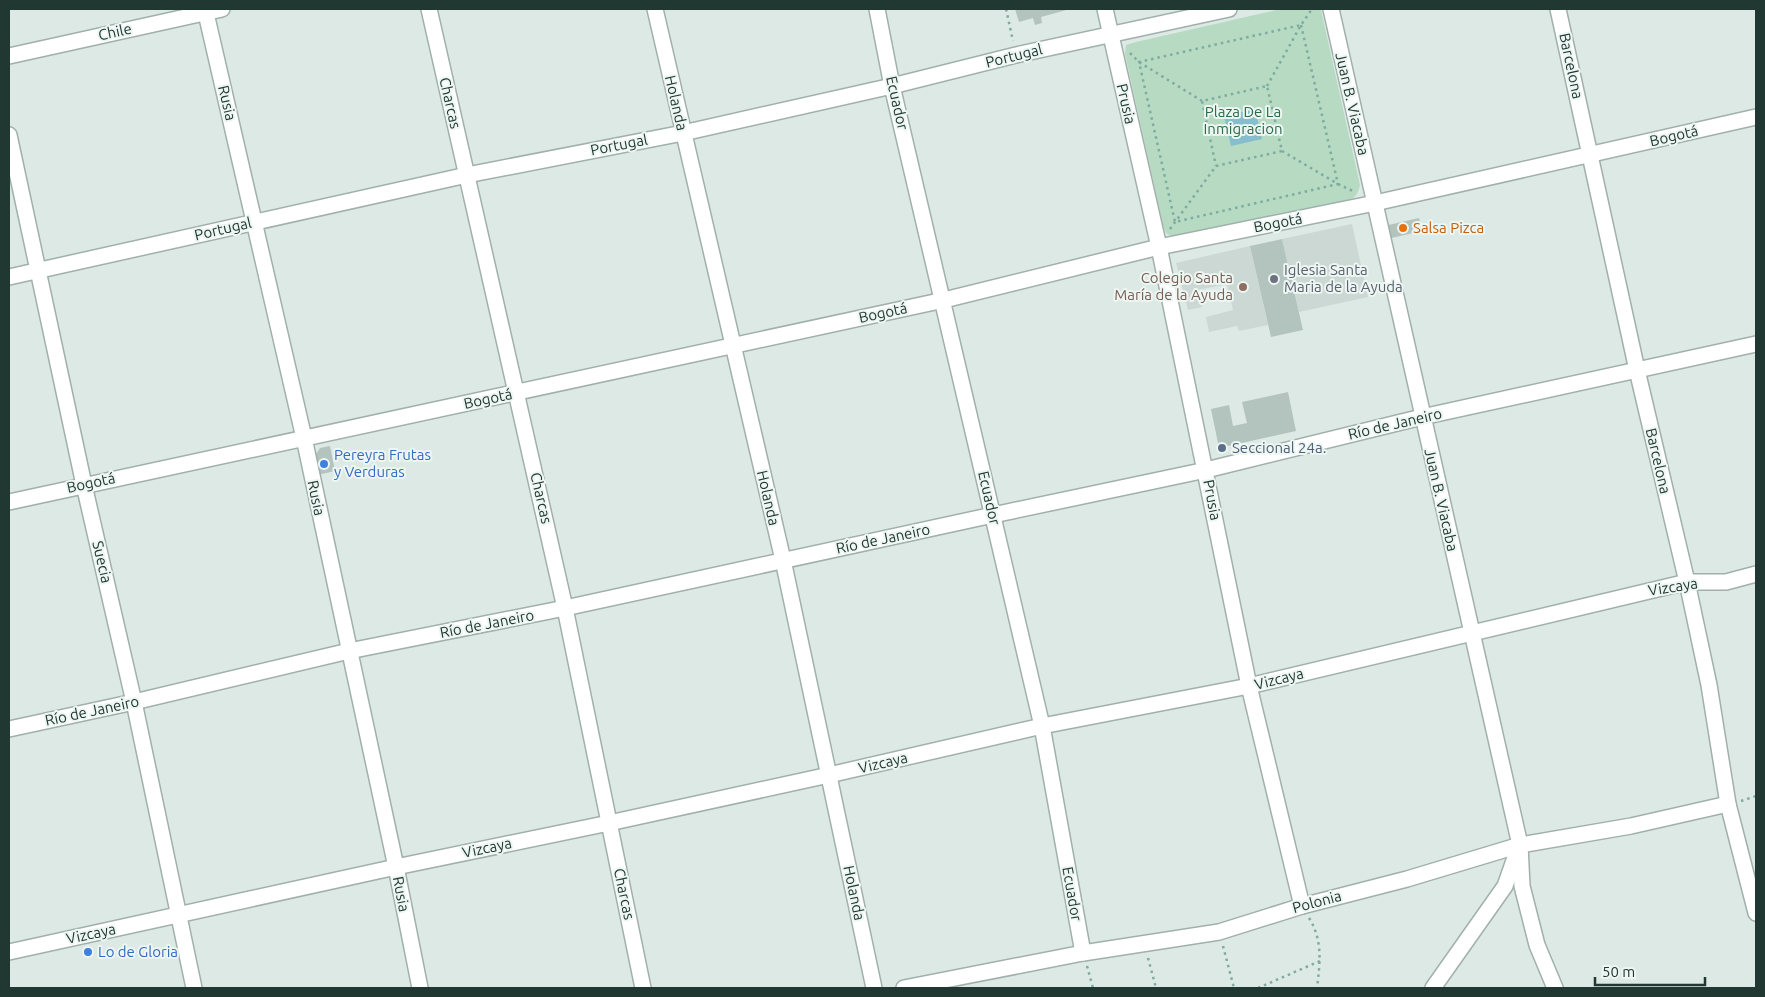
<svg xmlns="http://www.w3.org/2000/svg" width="1765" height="997" font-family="Ubuntu,sans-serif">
<rect width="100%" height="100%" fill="#dde9e4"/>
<!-- built -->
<g fill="#ccd8d3">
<polygon points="1352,224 1368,297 1299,312 1282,239"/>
<polygon points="1250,246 1268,325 1239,331 1237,326 1209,332 1206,317 1233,310 1227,284 1198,290 1202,307 1188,310 1176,263"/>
</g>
<!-- green -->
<path fill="#b6dac2" d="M1281,9H1321V10L1360,185C1357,200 1349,201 1336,204L1172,237L1166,233L1163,225L1125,54L1126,45L1136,42Z"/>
<!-- water -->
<polygon fill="#86becd" points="1255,109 1262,139 1231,146 1224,116"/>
<!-- building -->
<g fill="#b3c3bd">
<polygon points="1015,9 1070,9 1041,17 1042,23 1035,25 1033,18 1019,22"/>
<polygon points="1419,218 1422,231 1387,239 1384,226"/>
<polygon points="1282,239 1303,330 1271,337 1250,246"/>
<polygon points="1288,392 1296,431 1219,448 1211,409 1229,405 1233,426 1247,423 1242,402"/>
<polygon points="330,446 335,471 317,475 314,457 320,448"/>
</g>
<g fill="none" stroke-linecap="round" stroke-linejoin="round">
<defs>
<g id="street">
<polyline points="205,9 304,438 396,867 420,988"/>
<polyline points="429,9 565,608 643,988"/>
<polyline points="655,9 783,560 874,988"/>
<polyline points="877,9 892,86 1042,726 1083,953"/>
<polyline points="1105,9 1159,247 1249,686 1302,906"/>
<polyline points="1331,9 1520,845 1522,886 1537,945 1555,988"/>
<polyline points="1558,9 1637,370 1687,582 1709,685 1728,804 1756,913"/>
<polyline points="9,56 222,9"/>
<polyline points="9,135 84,485 134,702 194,988"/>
<polyline points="9,277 467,175 683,133 892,86 1016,55 1229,9"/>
<polyline points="9,502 944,300 1159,247 1375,203 1756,117"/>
<polyline points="9,729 134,702 349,651 565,608 993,515 1206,470 1422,417 1756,344"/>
<polyline points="9,952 396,867 609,823 829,775 1042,726 1249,686 1687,582 1726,582 1756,574"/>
<polyline points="904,988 1083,953 1219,932 1302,906 1407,879 1520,845 1631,826 1728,804"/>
<polyline points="1433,988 1505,886 1517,852"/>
</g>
</defs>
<!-- street casing -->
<use href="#street" stroke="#a1b0ab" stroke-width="18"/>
<!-- path -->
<g stroke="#7faba0" stroke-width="2.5" stroke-dasharray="2.5 4" stroke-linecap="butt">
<polyline points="1006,9 1013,41"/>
<polygon points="1301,25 1338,184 1175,222 1139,62"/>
<polyline points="1130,53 1139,62 1202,101"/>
<polyline points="1267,86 1301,25 1312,9"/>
<polyline points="1282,151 1338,184 1353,191"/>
<polyline points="1170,229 1216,166 1282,151 1267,86 1202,101 1216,166"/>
<polyline points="1741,801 1756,796"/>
<path d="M1309,918C1323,940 1320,963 1317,988"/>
<polyline points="1223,946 1234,988"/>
<polyline points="1148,958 1156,988"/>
<polyline points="1087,966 1093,988"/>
<polyline points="1258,988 1320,961"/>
</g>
<!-- street -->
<use href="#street" stroke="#fff" stroke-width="15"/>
</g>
<!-- markers -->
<circle fill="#e8710a" stroke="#edf6f2" stroke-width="2" cx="1403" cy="228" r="5"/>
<circle fill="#6b7280" stroke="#edf6f2" stroke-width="2" cx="1274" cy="279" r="5"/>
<circle fill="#8d6e63" stroke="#edf6f2" stroke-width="2" cx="1243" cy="287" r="5"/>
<circle fill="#5c6f8a" stroke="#edf6f2" stroke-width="2" cx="1222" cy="448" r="5"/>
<g fill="#3f7fe0" stroke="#edf6f2" stroke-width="2">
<circle cx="324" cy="464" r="5"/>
<circle cx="88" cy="952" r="5"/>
</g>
<g text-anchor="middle" stroke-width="4" stroke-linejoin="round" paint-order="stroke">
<!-- street labels -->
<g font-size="15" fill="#203732" stroke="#edf6f2">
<text transform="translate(115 32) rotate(-12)" y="5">Chile</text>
<text transform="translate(1014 56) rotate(-14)" y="5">Portugal</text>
<text transform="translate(1571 66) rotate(78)" y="5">Barcelona</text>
<text transform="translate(227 103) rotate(77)" y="5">Rusia</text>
<text transform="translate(450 103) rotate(77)" y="5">Charcas</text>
<text transform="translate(676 103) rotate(77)" y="5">Holanda</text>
<text transform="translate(897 103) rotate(77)" y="5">Ecuador</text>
<text transform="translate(1126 104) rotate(77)" y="5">Prusia</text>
<text transform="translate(1352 104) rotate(77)" y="5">Juan B. Viacaba</text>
<text transform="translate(1674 136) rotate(-13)" y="5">Bogotá</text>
<text transform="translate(619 145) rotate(-11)" y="5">Portugal</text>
<text transform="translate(1278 223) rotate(-11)" y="5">Bogotá</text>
<text transform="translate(223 229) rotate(-13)" y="5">Portugal</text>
<text transform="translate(883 313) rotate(-12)" y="5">Bogotá</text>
<text transform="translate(488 399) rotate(-12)" y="5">Bogotá</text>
<text transform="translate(1395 424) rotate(-13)" y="5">Río de Janeiro</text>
<text transform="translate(1658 461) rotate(77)" y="5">Barcelona</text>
<text transform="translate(91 483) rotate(-12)" y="5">Bogotá</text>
<text transform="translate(316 498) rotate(78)" y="5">Rusia</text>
<text transform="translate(541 498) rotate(77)" y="5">Charcas</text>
<text transform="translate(768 498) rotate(77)" y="5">Holanda</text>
<text transform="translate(989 498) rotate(77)" y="5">Ecuador</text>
<text transform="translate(1212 500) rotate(79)" y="5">Prusia</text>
<text transform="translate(1441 500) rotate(77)" y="5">Juan B. Viacaba</text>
<text transform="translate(883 539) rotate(-12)" y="5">Río de Janeiro</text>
<text transform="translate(102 562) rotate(77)" y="5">Suecia</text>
<text transform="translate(1673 587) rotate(-9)" y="5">Vizcaya</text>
<text transform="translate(487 624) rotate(-11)" y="5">Río de Janeiro</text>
<text transform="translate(1279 679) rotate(-14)" y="5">Vizcaya</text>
<text transform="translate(92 711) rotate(-12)" y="5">Río de Janeiro</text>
<text transform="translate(883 763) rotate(-13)" y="5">Vizcaya</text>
<text transform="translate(487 848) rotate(-12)" y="5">Vizcaya</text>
<text transform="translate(854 893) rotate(78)" y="5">Holanda</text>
<text transform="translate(401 894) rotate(79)" y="5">Rusia</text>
<text transform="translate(624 894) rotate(78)" y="5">Charcas</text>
<text transform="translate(1072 894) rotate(80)" y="5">Ecuador</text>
<text transform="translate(1317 902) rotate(-15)" y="5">Polonia</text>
<text transform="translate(91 934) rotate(-12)" y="5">Vizcaya</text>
</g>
<!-- park labels -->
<g font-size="15" fill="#2b6c48" stroke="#edf6f2">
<text x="1243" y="117">Plaza De La<tspan x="1243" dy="17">Inmigracion</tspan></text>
</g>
<!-- food labels -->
<g font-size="15" fill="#c56008" stroke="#edf6f2" text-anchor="start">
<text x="1413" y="233">Salsa Pizca</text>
</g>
<!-- worship labels -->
<g font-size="15" fill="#5b616d" stroke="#edf6f2" text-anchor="start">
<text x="1284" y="275">Iglesia Santa<tspan x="1284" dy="17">Maria de la Ayuda</tspan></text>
</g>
<!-- education labels -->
<g font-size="15" fill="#785e54" stroke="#edf6f2" text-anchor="end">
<text x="1233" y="283">Colegio Santa<tspan x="1233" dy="17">María de la Ayuda</tspan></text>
</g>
<!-- service labels -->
<g font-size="15" fill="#4e5e75" stroke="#edf6f2" text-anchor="start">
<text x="1232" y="453">Seccional 24a.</text>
</g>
<!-- shop labels -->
<g font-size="15" fill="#366cbe" stroke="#edf6f2" text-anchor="start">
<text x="334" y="460">Pereyra Frutas<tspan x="334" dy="17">y Verduras</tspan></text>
<text x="98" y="957">Lo de Gloria</text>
</g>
</g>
<!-- border -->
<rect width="1765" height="997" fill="none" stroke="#203732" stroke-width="20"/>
<!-- scale -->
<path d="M1595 977v8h110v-8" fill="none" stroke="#203732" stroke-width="2.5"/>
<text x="1602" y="977" font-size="15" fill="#203732" stroke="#edf6f2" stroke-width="4" paint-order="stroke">50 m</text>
</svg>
